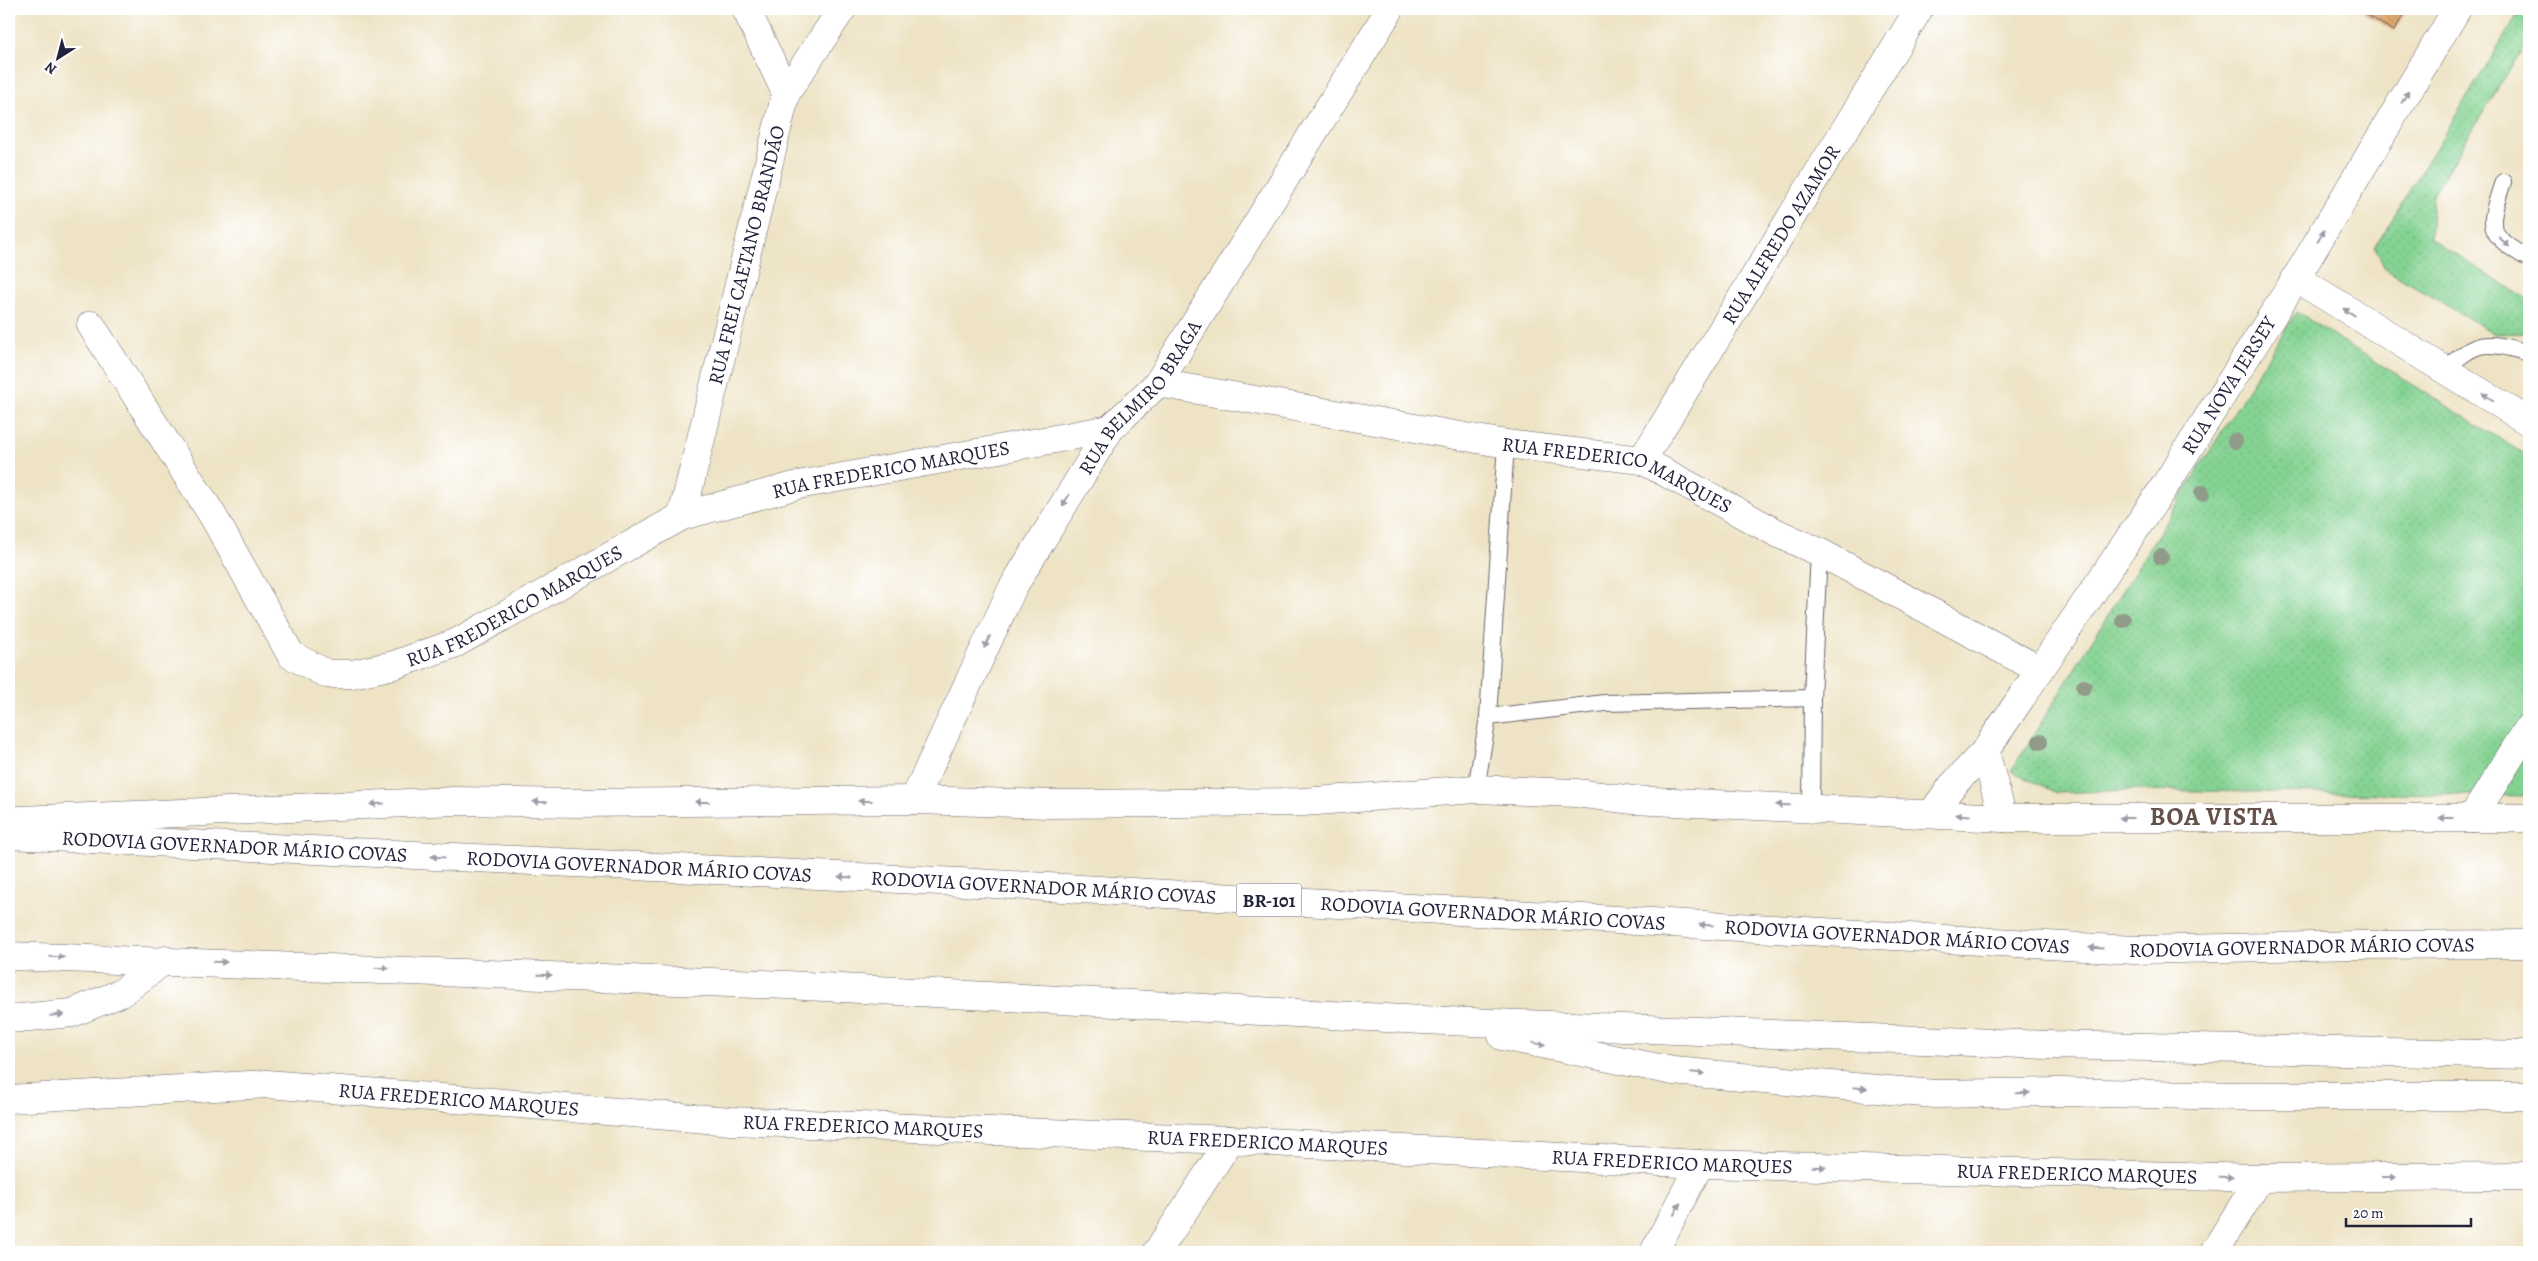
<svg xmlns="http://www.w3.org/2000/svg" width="2538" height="1261" font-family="Alegreya,serif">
<defs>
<pattern id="grass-dots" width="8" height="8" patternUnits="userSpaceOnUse" patternTransform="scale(1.25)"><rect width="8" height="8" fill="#85d393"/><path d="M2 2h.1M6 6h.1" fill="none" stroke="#73b580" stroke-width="1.8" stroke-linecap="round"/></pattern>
<pattern id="building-back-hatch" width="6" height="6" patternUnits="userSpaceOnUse" patternTransform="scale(1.25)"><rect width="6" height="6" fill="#e3a566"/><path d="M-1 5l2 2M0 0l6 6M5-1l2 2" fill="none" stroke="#b88655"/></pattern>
</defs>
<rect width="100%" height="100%" fill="#fff"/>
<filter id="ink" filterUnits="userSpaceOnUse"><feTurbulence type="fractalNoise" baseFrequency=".02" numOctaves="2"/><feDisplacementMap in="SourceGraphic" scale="10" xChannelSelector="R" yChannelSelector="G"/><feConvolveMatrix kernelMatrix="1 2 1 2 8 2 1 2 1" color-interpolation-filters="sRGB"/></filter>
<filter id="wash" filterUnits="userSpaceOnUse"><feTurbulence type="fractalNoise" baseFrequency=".0096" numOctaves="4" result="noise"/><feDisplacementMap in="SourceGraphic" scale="20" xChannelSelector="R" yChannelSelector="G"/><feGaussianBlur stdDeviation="1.12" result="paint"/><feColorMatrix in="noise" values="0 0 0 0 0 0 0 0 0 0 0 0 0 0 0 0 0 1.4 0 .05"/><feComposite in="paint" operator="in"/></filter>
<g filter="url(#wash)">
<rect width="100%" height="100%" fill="#eee3c5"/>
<!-- grass -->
<g fill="url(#grass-dots)" stroke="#547a67">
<polygon points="2521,9 2529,9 2529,38 2433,194 2430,239 2529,300 2529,336 2522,333 2495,334 2385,269 2375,247"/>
<polygon points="2296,312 2529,457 2529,796 2129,790 2057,793 2011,771"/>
</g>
<g id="blocks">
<!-- building -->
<polygon fill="url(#building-back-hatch)" points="2357,9 2407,9 2394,31"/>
</g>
</g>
<g filter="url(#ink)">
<use href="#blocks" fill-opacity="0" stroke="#69666b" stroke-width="1"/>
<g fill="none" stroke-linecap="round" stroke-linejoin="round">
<defs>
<g id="lane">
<path d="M2503,182C2487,229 2486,233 2529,259"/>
<path d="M2444,370C2479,339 2485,341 2529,353"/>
<polyline points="1812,698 1819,552"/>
<polyline points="1488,717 1506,444"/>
<polyline points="1476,789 1488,717 1605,703 1812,698 1811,807"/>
</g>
<g id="street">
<polyline points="746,9 786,93"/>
<path id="s1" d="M91,325L213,516L291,655L327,674H352L394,665L456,643L682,516L798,485L1110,429"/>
<path id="s2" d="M1158,383L1506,444L1642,460L1777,533L1819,552L2040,670"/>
<path id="s3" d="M1642,460L1919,9"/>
<path id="s4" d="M682,516L786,93L842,9"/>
<path id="s5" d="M914,800L1013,587L1110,429L1158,383L1390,9"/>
<polyline points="2472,818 2529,727"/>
<path id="s6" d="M9,1099L267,1084L731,1121L1230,1140L1700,1164L2260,1178L2529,1176"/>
<polyline points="1157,1252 1230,1140"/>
<polyline points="1654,1252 1700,1164"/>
<polyline points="2214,1252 2260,1178"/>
</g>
<g id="secondary">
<polyline points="2296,278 2529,422"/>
<polyline points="1985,751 2003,818"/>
<path id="s7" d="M1932,813L1952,786L1985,751L2166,484L2296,278L2457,9"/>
</g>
<g id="highway">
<polyline points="20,820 455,801 578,803 914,800 1049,804 1303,802 1476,789 1576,793 1633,800 2003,818 2529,818"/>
<path id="s8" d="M9,835L960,882L2134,950L2357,945L2529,944"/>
<polyline points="9,956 787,985 1422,1020 2048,1045 2529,1055"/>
<polyline points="9,1019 72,1013 121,993 165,960"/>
<polyline points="1502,1036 1673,1071 1935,1094 2058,1092 2239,1096 2529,1096"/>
</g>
</defs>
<!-- lane casing -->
<use href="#lane" stroke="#69666b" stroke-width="18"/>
<!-- street casing -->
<use href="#street" stroke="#69666b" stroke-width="29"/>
<!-- secondary casing -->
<use href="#secondary" stroke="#69666b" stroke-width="29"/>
<!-- highway casing -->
<use href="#highway" stroke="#69666b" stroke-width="29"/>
<!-- lane -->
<use href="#lane" stroke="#fff" stroke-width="16"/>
<!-- street -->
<use href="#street" stroke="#fff" stroke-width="28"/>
<!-- secondary -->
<use href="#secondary" stroke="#fff" stroke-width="28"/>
<!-- highway -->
<use href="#highway" stroke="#fff" stroke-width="28"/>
</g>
<!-- trees -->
<g fill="#919b8a">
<circle cx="2235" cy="441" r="8"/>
<circle cx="2202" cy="493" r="8"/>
<circle cx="2161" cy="557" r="8"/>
<circle cx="2123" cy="620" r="8"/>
<circle cx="2084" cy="687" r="8"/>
<circle cx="2040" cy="742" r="8"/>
</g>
<!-- one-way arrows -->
<defs><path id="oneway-solid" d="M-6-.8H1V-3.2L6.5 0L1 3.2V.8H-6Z" transform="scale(1.25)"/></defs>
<g fill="#9c9ca7">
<use href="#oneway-solid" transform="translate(2405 97) rotate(-59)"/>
<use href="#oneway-solid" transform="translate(2321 236) rotate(-59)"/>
<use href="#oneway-solid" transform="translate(2504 242) rotate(42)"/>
<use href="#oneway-solid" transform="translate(2349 312) rotate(-149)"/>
<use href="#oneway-solid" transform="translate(2488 397) rotate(-148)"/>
<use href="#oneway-solid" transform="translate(1066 500) rotate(121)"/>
<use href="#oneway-solid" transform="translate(987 642) rotate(115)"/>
<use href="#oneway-solid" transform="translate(865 801) rotate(180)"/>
<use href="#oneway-solid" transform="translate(540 802) rotate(-179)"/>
<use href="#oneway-solid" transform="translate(702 802) rotate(180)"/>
<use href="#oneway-solid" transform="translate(377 804) rotate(177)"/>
<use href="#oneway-solid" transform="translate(1783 805) rotate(-178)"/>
<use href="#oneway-solid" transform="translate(1963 815) rotate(-176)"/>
<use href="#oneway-solid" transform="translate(2126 818) rotate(-180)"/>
<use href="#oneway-solid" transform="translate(2446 818) rotate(-180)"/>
<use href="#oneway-solid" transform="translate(438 857) rotate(-177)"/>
<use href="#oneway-solid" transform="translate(845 877) rotate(-177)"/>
<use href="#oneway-solid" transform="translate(1706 925) rotate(-177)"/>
<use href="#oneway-solid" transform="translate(2096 948) rotate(-177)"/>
<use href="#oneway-solid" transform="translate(57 957) rotate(2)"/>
<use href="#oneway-solid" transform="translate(220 962) rotate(2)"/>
<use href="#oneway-solid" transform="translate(382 968) rotate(2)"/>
<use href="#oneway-solid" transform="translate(545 975) rotate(2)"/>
<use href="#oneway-solid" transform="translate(57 1015) rotate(-5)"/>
<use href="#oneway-solid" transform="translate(1539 1044) rotate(11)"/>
<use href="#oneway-solid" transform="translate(1698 1073) rotate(5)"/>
<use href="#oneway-solid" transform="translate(1860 1088) rotate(5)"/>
<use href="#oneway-solid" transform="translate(2023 1093) rotate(-1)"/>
<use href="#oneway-solid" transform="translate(1819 1167) rotate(1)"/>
<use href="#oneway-solid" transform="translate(2226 1177) rotate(1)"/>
<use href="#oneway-solid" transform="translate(2389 1177)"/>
<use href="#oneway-solid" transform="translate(1677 1209) rotate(-62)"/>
</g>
</g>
<g text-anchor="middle" stroke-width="4" stroke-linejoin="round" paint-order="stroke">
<!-- shield labels -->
<rect fill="#fff" stroke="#646476" stroke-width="1" x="1236.5" y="883.5" width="65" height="33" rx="4"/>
<g font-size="19" font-weight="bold" fill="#22223b">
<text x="1269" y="907">BR-101</text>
</g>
<!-- street labels -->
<g font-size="20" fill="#22223b" stroke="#fff">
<text dy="7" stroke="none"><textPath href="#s3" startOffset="265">RUA ALFREDO AZAMOR</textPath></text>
<text dy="7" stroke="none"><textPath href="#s4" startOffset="269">RUA FREI CAETANO BRANDÃO</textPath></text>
<text dy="7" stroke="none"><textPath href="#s7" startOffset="521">RUA NOVA JERSEY</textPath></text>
<text dy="7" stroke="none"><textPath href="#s5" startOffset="464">RUA BELMIRO BRAGA</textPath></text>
<text dy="7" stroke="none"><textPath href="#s1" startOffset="1034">RUA FREDERICO MARQUES</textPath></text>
<text dy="7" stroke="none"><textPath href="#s2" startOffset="470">RUA FREDERICO MARQUES</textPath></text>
<text dy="7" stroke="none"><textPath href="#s1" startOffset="629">RUA FREDERICO MARQUES</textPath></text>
<text dy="7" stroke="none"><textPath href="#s8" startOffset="226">RODOVIA GOVERNADOR MÁRIO COVAS</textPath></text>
<text dy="7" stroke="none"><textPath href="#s8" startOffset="631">RODOVIA GOVERNADOR MÁRIO COVAS</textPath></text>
<text dy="7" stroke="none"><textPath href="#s8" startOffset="1036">RODOVIA GOVERNADOR MÁRIO COVAS</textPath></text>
<text dy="7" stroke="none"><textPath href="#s8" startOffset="1486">RODOVIA GOVERNADOR MÁRIO COVAS</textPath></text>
<text dy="7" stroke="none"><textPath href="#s8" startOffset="1891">RODOVIA GOVERNADOR MÁRIO COVAS</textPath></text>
<text dy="7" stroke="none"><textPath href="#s8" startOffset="2296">RODOVIA GOVERNADOR MÁRIO COVAS</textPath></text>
<text dy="7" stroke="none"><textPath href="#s6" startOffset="451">RUA FREDERICO MARQUES</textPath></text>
<text dy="7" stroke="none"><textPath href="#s6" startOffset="856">RUA FREDERICO MARQUES</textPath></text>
<text dy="7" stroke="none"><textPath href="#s6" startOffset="1261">RUA FREDERICO MARQUES</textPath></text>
<text dy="7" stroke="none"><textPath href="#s6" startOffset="1666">RUA FREDERICO MARQUES</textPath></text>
<text dy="7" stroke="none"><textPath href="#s6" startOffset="2071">RUA FREDERICO MARQUES</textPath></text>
</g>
<!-- district labels -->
<g font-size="25" font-weight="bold" letter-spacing="1" fill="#66504a" stroke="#fff">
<text x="2214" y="825">BOA VISTA</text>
</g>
</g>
<!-- margin -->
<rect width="2538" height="1261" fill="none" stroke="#fff" stroke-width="30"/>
<!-- north arrow -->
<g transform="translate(58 58) rotate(216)" stroke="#ffffff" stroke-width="4" paint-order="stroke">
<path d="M0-4L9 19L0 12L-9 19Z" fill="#22223b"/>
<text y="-8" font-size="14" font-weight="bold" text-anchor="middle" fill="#22223b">N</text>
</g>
<!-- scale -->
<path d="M2346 1218v8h125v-8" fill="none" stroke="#22223b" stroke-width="2.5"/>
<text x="2353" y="1218" font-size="15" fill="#22223b" stroke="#ffffff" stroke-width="4" paint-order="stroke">20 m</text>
</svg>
